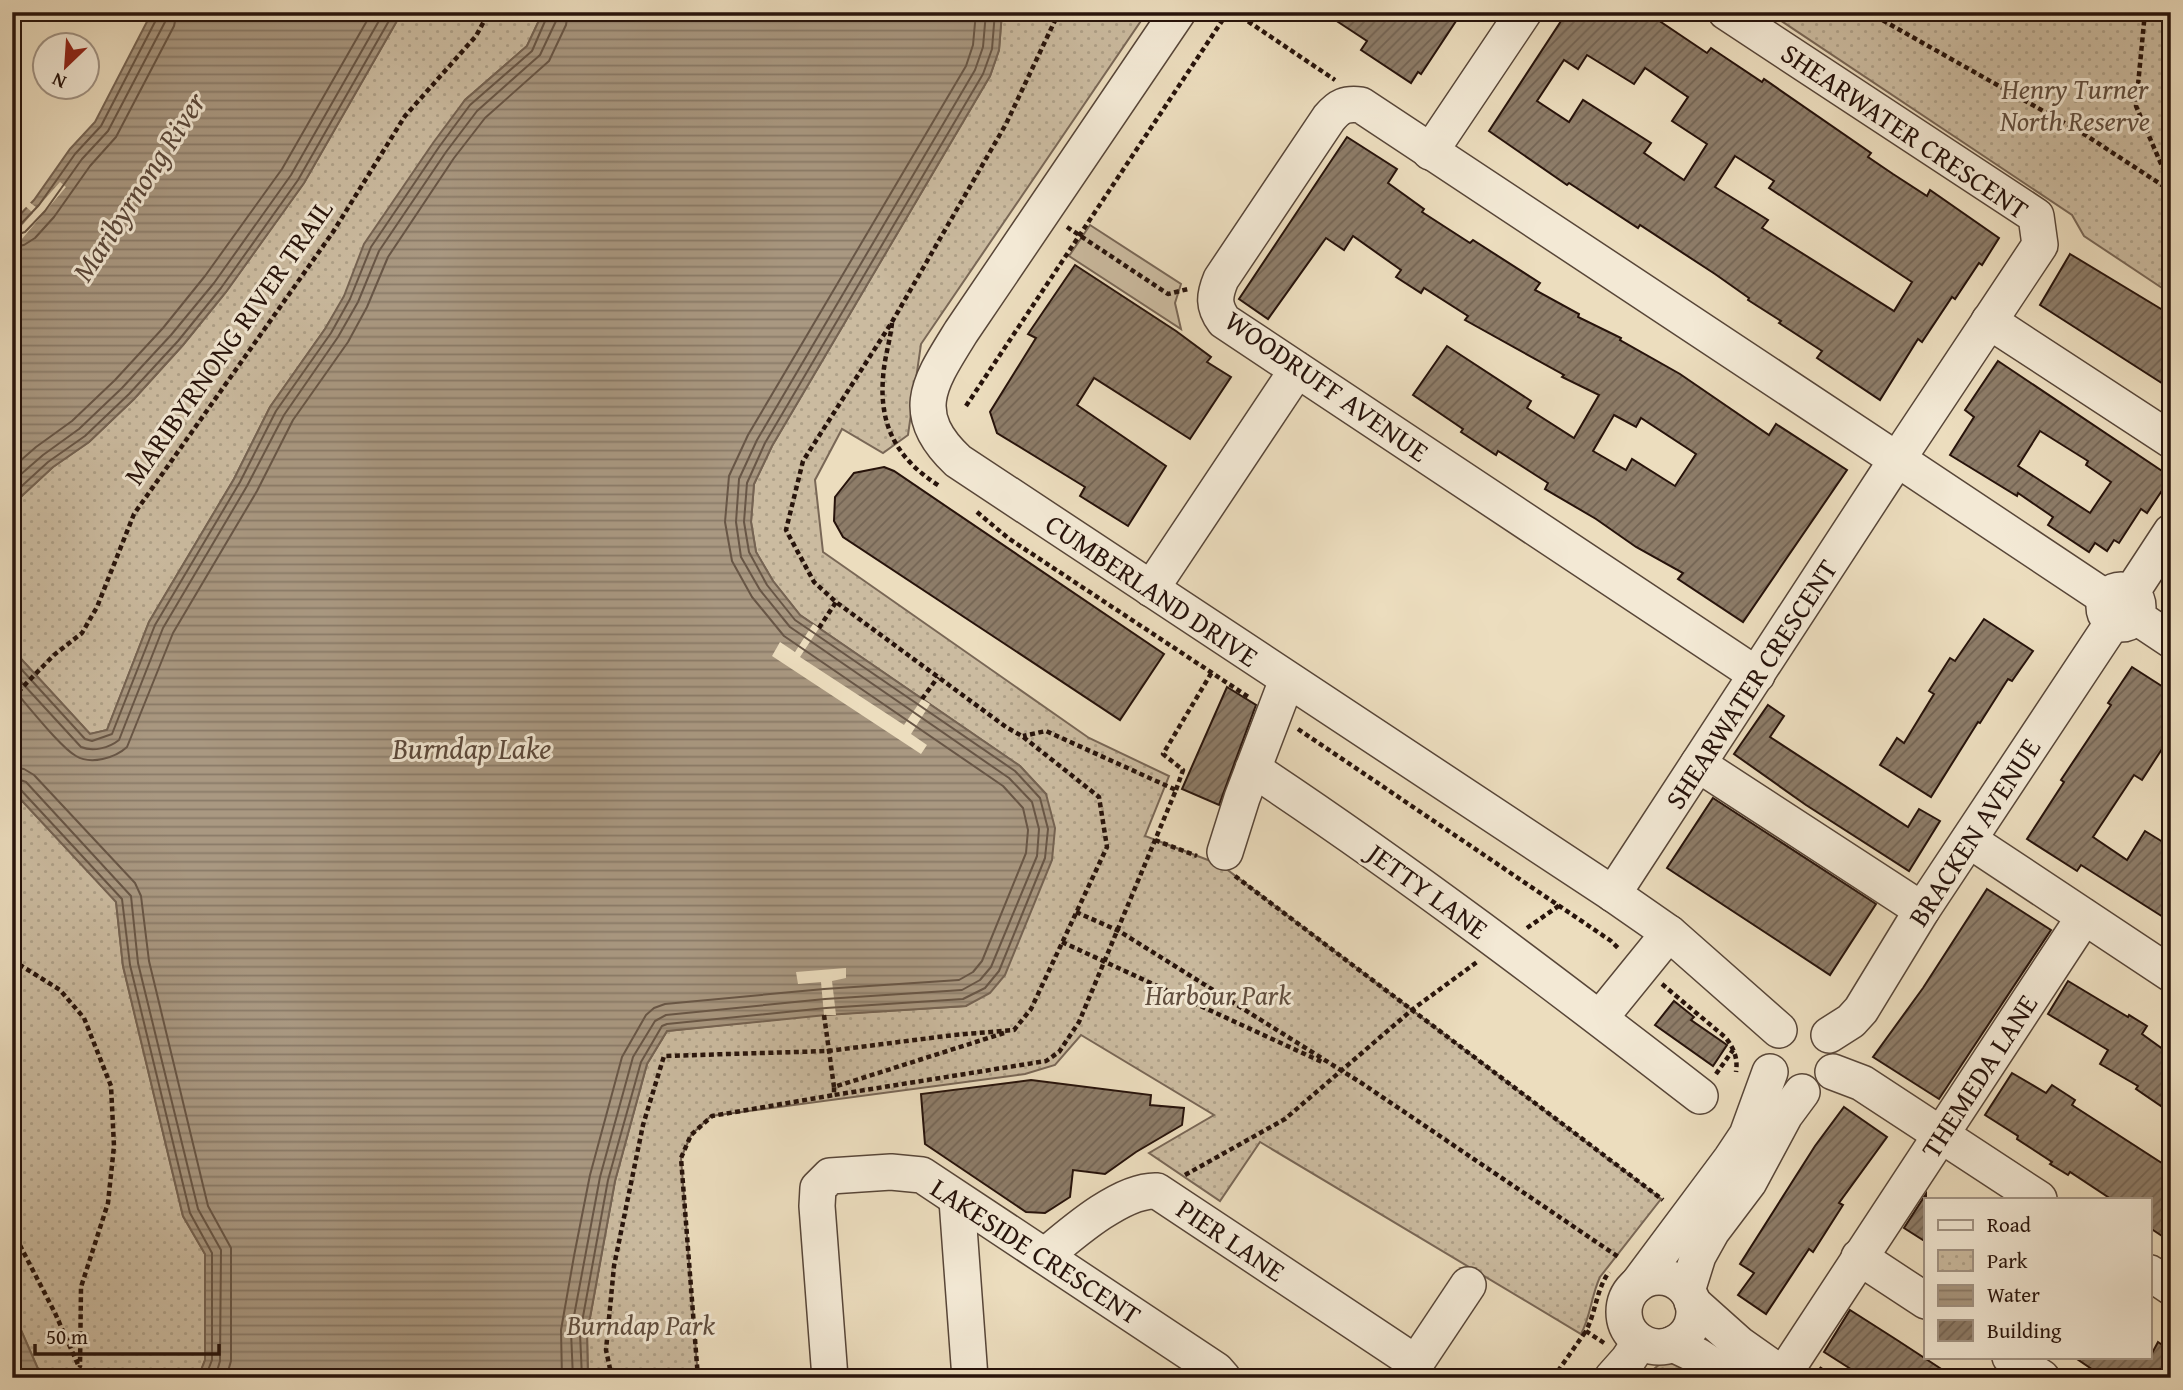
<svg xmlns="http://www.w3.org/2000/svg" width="2183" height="1390" font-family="'Gentium Book Plus',serif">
<defs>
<pattern id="park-dots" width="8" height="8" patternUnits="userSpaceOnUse" patternTransform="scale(1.75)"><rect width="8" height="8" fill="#cbbba0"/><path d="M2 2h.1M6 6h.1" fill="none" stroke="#aea088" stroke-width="1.8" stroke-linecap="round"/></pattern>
<pattern id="water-rules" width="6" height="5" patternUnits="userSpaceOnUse" patternTransform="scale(1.75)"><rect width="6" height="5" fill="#a99881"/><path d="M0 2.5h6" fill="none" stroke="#8a7b68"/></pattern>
<pattern id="building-hatch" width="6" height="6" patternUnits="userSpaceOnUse" patternTransform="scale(1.75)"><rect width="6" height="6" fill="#8d7c68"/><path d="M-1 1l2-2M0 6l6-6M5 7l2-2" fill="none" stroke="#736454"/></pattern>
</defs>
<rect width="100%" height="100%" fill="#ecddbe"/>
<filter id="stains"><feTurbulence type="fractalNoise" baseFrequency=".00286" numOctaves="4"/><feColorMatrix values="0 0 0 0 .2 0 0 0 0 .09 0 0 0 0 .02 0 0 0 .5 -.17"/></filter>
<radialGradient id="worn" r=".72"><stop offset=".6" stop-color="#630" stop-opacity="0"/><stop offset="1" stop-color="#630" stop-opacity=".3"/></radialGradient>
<!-- green -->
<polygon fill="#cbbba0" stroke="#796756" stroke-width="2" points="1090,225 1181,284 1175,303 1181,329 1069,256"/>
<!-- park -->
<g fill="url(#park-dots)" stroke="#796756" stroke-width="2">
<polygon points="402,12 543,12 527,46 465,100 325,329 270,407 234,479 149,622 107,730 90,734 12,649 12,505 53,467 89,442 134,399 183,345 226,292 304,183"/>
<path d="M1002,12H1147L921,344L908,435L883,453L842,429L815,480L823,552L1089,738L1169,776L1145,836L1221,865L1661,1199L1600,1277C1591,1296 1591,1316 1581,1334L1260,1142L1220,1201L1149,1153L1214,1115L1081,1035L1055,1065L1025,1074L711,1116L691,1135L681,1158L698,1378H588L587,1334L615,1181L647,1064L667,1031L820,1015L966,1006L1046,794L1020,766L800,615L773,581L756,552L751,522L754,484L772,446L990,76L999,50Z"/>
<polygon points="1768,12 2171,12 2171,294 2084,236 2072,215"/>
<polygon points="12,790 116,901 123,966 183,1216 205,1254 205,1360 198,1378 42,1378 12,1310"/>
<polygon points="1677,1361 1710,1378 1643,1378 1660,1364"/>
</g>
<!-- water -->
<g fill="url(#water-rules)" stroke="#756352" stroke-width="2">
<polygon points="152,12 402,12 304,183 226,292 183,345 134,399 89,442 53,467 12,505 12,223 34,200 70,149 95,122"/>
<polygon points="543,12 1002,12 999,50 990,76 772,446 754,484 751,522 756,552 773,581 800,615 1020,766 1046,794 1055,828 1052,860 1005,975 990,993 966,1006 826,1015 667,1031 647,1064 615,1181 587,1334 588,1378 198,1378 205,1360 205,1254 183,1216 123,966 116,902 12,790 12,649 90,734 107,730 149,622 234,479 270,407 325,329 344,296 364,244 433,143 465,100 527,46"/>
<polygon points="12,1310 14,1314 42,1378 12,1378"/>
</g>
<!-- pier -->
<g fill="#ecddbe">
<polygon points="60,182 66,187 16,246 12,243 12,237 33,213 24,205 28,201 37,208"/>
<polygon points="813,624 819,628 800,657 904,725 922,699 930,704 911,734 927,745 921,754 772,656 780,642 795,652"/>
<polygon points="846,968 846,978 832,981 836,1015 824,1015 821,982 798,984 796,972"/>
</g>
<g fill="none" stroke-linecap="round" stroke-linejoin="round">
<!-- shore -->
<g stroke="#685646" stroke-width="2">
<polyline points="12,227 19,226 39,205 75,154 101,126 157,18 158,12"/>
<polyline points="12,236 25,232 45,211 82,159 108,131 165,22 166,12"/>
<polyline points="12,247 24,245 35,238 54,217 90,166 116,137 174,26 177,12"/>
<polyline points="12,468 36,447 72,421 115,380 163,328 205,276 282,169 372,12"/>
<polyline points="12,482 43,455 79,429 122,388 171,335 214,283 291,175 384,12"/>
<polyline points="12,495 48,462 85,436 129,394 178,341 221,288 298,180 394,12"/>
<polyline points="12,659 85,739 92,741 112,734 155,625 240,482 276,411 331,333 350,299 371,247 439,147 470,105 532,51 549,12"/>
<path d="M12,672L81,747C93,752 109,748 119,740L163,628L247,486L284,415L338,337L358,302L379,251L446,152L477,111L540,55L556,21L558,12"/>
<path d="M12,688C27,704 59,746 76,756C91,765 115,758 127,747L173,633L257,491L293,420L348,342L367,307L388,257L454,158L485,118L549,61L566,25L568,12"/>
<polyline points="12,767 24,769 34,775 135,883 141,896 149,961 208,1206 231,1248 231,1361 226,1378"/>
<polyline points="12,777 26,782 131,896 138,963 198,1209 221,1250 220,1361 215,1378"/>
<polyline points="12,786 20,789 122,899 130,965 190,1213 212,1253 212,1360 205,1378"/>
<polyline points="562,1378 561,1330 574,1256 590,1175 622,1057 646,1015 654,1008 665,1004 824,989 959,980 973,972 982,961 1026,853 1028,830 1023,808 1003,786 784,636 752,597 732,561 725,522 729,476 748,435 966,66 973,45 976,12"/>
<polyline points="573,1378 571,1332 600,1177 633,1057 655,1021 666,1015 825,999 962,990 980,980 991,967 1037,856 1039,829 1032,802 1009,778 790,627 760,590 741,557 736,522 739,479 757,440 975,70 983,47 986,12"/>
<polyline points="582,1378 580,1333 608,1180 641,1062 662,1026 667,1024 826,1008 963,999 985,988 999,971 1045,858 1048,829 1040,798 1015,771 795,620 767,585 749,552 744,522 747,483 765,443 983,74 992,49 995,12"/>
</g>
</g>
<!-- building -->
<g fill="url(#building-hatch)" stroke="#27130b" stroke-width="2" fill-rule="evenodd">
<polygon points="1323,12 1462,12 1421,74 1418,72 1411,83 1361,50 1367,41"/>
<path d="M1567,12H1646L1707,53L1711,48L1762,82L1764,79L1871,153L1868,157L1893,174L1927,196L1930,190L1999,238L1982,265L1979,263L1955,299L1952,297L1922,342L1918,339L1880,400L1817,358L1822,351L1779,323L1781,321L1748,300L1749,298L1715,274L1640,225L1638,228L1569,183L1567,185L1489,131ZM1587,55L1634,84L1645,68L1688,97L1672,121L1707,144L1684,180L1644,153L1651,143L1583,100L1569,122L1537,101L1564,60L1578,69ZM1735,156L1774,181L1769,188L1912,282L1894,311L1762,228L1768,220L1715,187Z"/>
<path d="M1347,137L1397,169L1388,183L1424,209L1422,212L1470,243L1473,240L1540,283L1535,290L1579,314L1578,317L1621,338L1620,340L1680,374L1769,435L1776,424L1847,470L1743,622L1678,579L1683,573L1636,547L1596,519L1545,489L1548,483L1498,451L1496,455L1461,432L1463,429L1413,395L1447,346L1531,401L1527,408L1574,438L1599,395L1562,377L1564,375L1465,320L1468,316L1424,288L1421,293L1396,277L1401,270L1353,236L1344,250L1326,238L1268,319L1239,299ZM1614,415L1636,427L1641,418L1696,454L1675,486L1632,459L1626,470L1593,451Z"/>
<polygon points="2070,254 2171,315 2171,389 2040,305"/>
<polygon points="1075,265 1176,331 1211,357 1207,362 1231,377 1190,439 1094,378 1077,405 1166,466 1128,526 1080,496 1085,487 997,433 990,412 1036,338 1028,334"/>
<path d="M1998,361L2171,477L2147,513L2141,509L2119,543L2114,540L2107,551L2095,543L2089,552L2048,525L2053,517L2018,493L2017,496L1950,455L1974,417L1965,410ZM2040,431L2088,461L2086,465L2111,482L2090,513L2018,466Z"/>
<polygon points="884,467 894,471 1164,654 1120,720 843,537 834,521 835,497 854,473"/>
<polygon points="1984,619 2033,651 2012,681 2008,679 1980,723 1978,722 1931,797 1880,765 1897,738 1904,743 1934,694 1929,691 1950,658 1955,661"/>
<polygon points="2132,667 2171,692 2171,735 2142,780 2134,775 2093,837 2127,860 2145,831 2171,847 2171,922 2081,865 2077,871 2027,839 2064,782 2061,780 2111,705 2108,703"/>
<polygon points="1227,687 1256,705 1219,805 1182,789"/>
<polygon points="1768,705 1784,716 1770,737 1908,827 1919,809 1940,821 1909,871 1806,805 1734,754"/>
<polygon points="1713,798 1876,904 1830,975 1667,868"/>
<polygon points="1987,889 2051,930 1939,1099 1873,1057 1923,988"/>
<polygon points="2068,981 2128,1017 2129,1015 2147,1026 2142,1034 2171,1055 2171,1092 2161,1106 2136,1089 2138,1086 2100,1064 2108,1050 2048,1014"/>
<polygon points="1674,1001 1694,1017 1691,1020 1727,1045 1713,1066 1655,1025"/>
<polygon points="2012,1073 2046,1093 2052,1085 2075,1100 2072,1105 2171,1169 2171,1242 2150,1228 2150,1199 2111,1199 2070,1172 2068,1175 2050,1164 2052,1162 2017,1139 2018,1136 1985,1115"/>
<polygon points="1031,1080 1151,1095 1150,1105 1184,1108 1182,1125 1136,1152 1105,1174 1073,1170 1070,1197 1045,1213 1026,1212 925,1144 921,1094"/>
<polygon points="1844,1107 1887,1137 1839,1203 1843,1205 1813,1252 1809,1249 1766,1314 1738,1295 1754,1273 1740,1264 1815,1146"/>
<polygon points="1926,1194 1926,1242 1904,1228"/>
<polygon points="1850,1310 1897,1340 1955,1378 1865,1378 1824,1352"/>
<polygon points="2158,1342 2171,1351 2171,1378 2105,1378 2074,1357 2150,1357"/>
</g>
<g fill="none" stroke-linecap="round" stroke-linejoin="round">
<defs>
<g id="minor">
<path d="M1178,12L961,332C930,382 907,413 958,461L1613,894L1669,933L1779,1030"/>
<polyline points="1726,12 2036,216 2040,245 1907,445"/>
<polyline points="1430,152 1524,12"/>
<polyline points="1989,321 2171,440"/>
<polyline points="1911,468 2106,598"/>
<polyline points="1151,589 1297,370"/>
<circle cx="2121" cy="607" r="17"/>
<polyline points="2131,593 2171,532"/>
<polyline points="2135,616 2171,640"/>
<path d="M1757,675L1224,321C1213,306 1214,296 1221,279L1329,118C1339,106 1346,103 1361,105L1882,450"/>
<polyline points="1698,764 1922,910"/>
<path d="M1253,769C1407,871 1554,983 1700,1096"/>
<polyline points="1969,840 2171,974"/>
<polyline points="1225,852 1242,798 1287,680"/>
<polyline points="1613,894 1888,473"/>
<polyline points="1600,1018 1669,933"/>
<polyline points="1829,1035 1851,1021 1861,1010 1922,910 2113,622"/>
<polyline points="1833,1072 1862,1083 2039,1199"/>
<polyline points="957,1200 970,1378"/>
<path d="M1045,1256C1071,1234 1122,1189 1157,1191L1416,1363L1407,1378"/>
<polyline points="1859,1257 1926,1301"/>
<polyline points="2150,1273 2171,1287"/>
<circle cx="1659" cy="1312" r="35"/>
<polyline points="1637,1285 1731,1159 1747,1135 1770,1072"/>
<polyline points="1687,1291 1698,1256 1712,1231 1749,1182 1785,1115 1802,1092"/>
<polyline points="1692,1302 1739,1344 1787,1378"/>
<polyline points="1673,1344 1698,1356 1732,1378"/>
<polyline points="2010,1357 2042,1378"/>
<polyline points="1416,1363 1468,1285"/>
<polyline points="1783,1375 2084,917"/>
<polyline points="830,1378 817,1206 818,1188 830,1176 891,1172 922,1175 1216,1370 1223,1378"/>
<polyline points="1612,1378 1628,1360 1640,1342"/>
</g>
</defs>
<!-- minor casing -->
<use href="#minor" stroke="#584638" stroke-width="38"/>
<!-- path -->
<g stroke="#27130b" stroke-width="4.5" stroke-dasharray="5 3.5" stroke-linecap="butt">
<polyline points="1234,12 1335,80"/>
<polyline points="1868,12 2084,134 2171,191"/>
<polyline points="2145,12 2136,106 2171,187"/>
<polyline points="1067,227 1168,294 1188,289"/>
<path d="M892,323C890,342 884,359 883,378C879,428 899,461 941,487"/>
<polyline points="966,406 1228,12"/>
<polyline points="977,512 1008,538 1250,698"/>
<polyline points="819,628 836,602"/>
<polyline points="12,698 54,655 82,633 97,607 134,514 333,232 405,116 476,36 489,12"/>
<polyline points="922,699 938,677"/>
<polyline points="1298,729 1611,941 1620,950"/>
<polyline points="1176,790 1183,770 1163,754 1212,672"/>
<polyline points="1155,840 1197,856"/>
<polyline points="1235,876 1663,1200"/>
<polyline points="1076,912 1119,931 1363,1084 1620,1258"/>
<polyline points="1527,928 1560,905"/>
<polyline points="1062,942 1322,1062"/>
<polyline points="12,960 60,990 84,1018 111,1086 114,1146 108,1203 81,1287 80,1367"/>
<path d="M1662,984L1726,1038C1734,1049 1738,1058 1736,1072"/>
<polyline points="824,1015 834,1087"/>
<polyline points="1004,1033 834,1087 834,1095 1046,1061 1059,1052 1079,1022 1176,790 1046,731 1023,736"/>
<polyline points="1716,1074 1733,1050"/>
<polyline points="1185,1175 1285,1119 1413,1009 1477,962"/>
<polyline points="12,1230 55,1313 84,1378"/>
<path d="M1604,1343L1586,1331C1596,1312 1596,1290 1609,1272"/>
<polyline points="1819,1368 1833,1378"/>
<polyline points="612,1378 606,1350 614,1266 643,1125 664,1056 828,1051 954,1035 1014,1030 1031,1009 1107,847 1099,797 1022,736 1006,727 836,602 814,582 786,530 803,461 892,322 1006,124 1059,12"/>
<polyline points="698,1378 681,1158 691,1135 712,1116 834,1095"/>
<polyline points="1553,1378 1586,1331"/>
</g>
<!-- minor -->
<use href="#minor" stroke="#f3e9d5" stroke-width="35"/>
</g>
<g text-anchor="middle" stroke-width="6" stroke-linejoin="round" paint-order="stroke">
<!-- park labels -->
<g font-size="28" font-style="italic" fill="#604e3f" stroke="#f3e9d5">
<text x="2075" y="99">Henry Turner<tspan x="2075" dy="32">North Reserve</tspan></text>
<text x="1218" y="1005">Harbour Park</text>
<text x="641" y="1335">Burndap Park</text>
</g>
<!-- street labels -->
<g font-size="28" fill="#27130b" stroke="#f3e9d5">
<text transform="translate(1905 131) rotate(34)" y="10">SHEARWATER CRESCENT</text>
<text transform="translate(228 342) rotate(-55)" y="10">MARIBYRNONG RIVER TRAIL</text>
<text transform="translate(1327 386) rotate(35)" y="10">WOODRUFF AVENUE</text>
<text transform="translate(1152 590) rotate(34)" y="10">CUMBERLAND DRIVE</text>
<text transform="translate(1751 684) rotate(-57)" y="10">SHEARWATER CRESCENT</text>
<text transform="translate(1974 832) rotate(-57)" y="10">BRACKEN AVENUE</text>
<text transform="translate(1428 891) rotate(36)" y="10">JETTY LANE</text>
<text transform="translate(1979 1076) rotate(-57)" y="10">THEMEDA LANE</text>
<text transform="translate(1231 1240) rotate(34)" y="10">PIER LANE</text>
<text transform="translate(1036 1251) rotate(33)" y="10">LAKESIDE CRESCENT</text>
</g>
<!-- water labels -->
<g font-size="30" font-style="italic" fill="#5b483a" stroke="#f3e9d5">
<text transform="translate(139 187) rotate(-57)" y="10">Maribyrnong River</text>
<text x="472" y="759">Burndap Lake</text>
</g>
</g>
<!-- margin -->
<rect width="2183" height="1390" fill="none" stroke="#ecddbe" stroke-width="42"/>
<rect x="14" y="14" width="2155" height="1362" fill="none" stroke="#27130b" stroke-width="3.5"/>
<rect x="21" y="21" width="2141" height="1348" fill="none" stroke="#27130b" stroke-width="2"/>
<!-- legend -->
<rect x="1924" y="1198" width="228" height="161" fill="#f3e9d5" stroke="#a19384" stroke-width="2"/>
<rect x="1938" y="1220" width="35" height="10" fill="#f3e9d5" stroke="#a19384" stroke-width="2"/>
<text x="1987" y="1232" font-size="21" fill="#27130b">Road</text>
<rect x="1938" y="1250" width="35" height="21" fill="url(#park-dots)" stroke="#a19384" stroke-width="2"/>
<text x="1987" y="1268" font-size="21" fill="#27130b">Park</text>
<rect x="1938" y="1285" width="35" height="21" fill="url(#water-rules)" stroke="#a19384" stroke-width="2"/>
<text x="1987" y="1302" font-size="21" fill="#27130b">Water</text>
<rect x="1938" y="1320" width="35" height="21" fill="url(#building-hatch)" stroke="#a19384" stroke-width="2"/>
<text x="1987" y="1338" font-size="21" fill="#27130b">Building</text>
<!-- north arrow -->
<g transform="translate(66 66) rotate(205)"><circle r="33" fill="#f3e9d5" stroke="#a19384" stroke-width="2"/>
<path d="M0-5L12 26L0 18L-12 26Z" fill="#8f2418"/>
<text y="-10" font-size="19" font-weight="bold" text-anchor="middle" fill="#27130b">N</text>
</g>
<!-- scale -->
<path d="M35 1344v10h184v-10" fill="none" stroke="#27130b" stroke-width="3.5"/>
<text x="46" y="1344" font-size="21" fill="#27130b" stroke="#f3e9d5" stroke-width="5" paint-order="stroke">50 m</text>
<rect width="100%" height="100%" filter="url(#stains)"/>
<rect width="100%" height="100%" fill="url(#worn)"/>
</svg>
